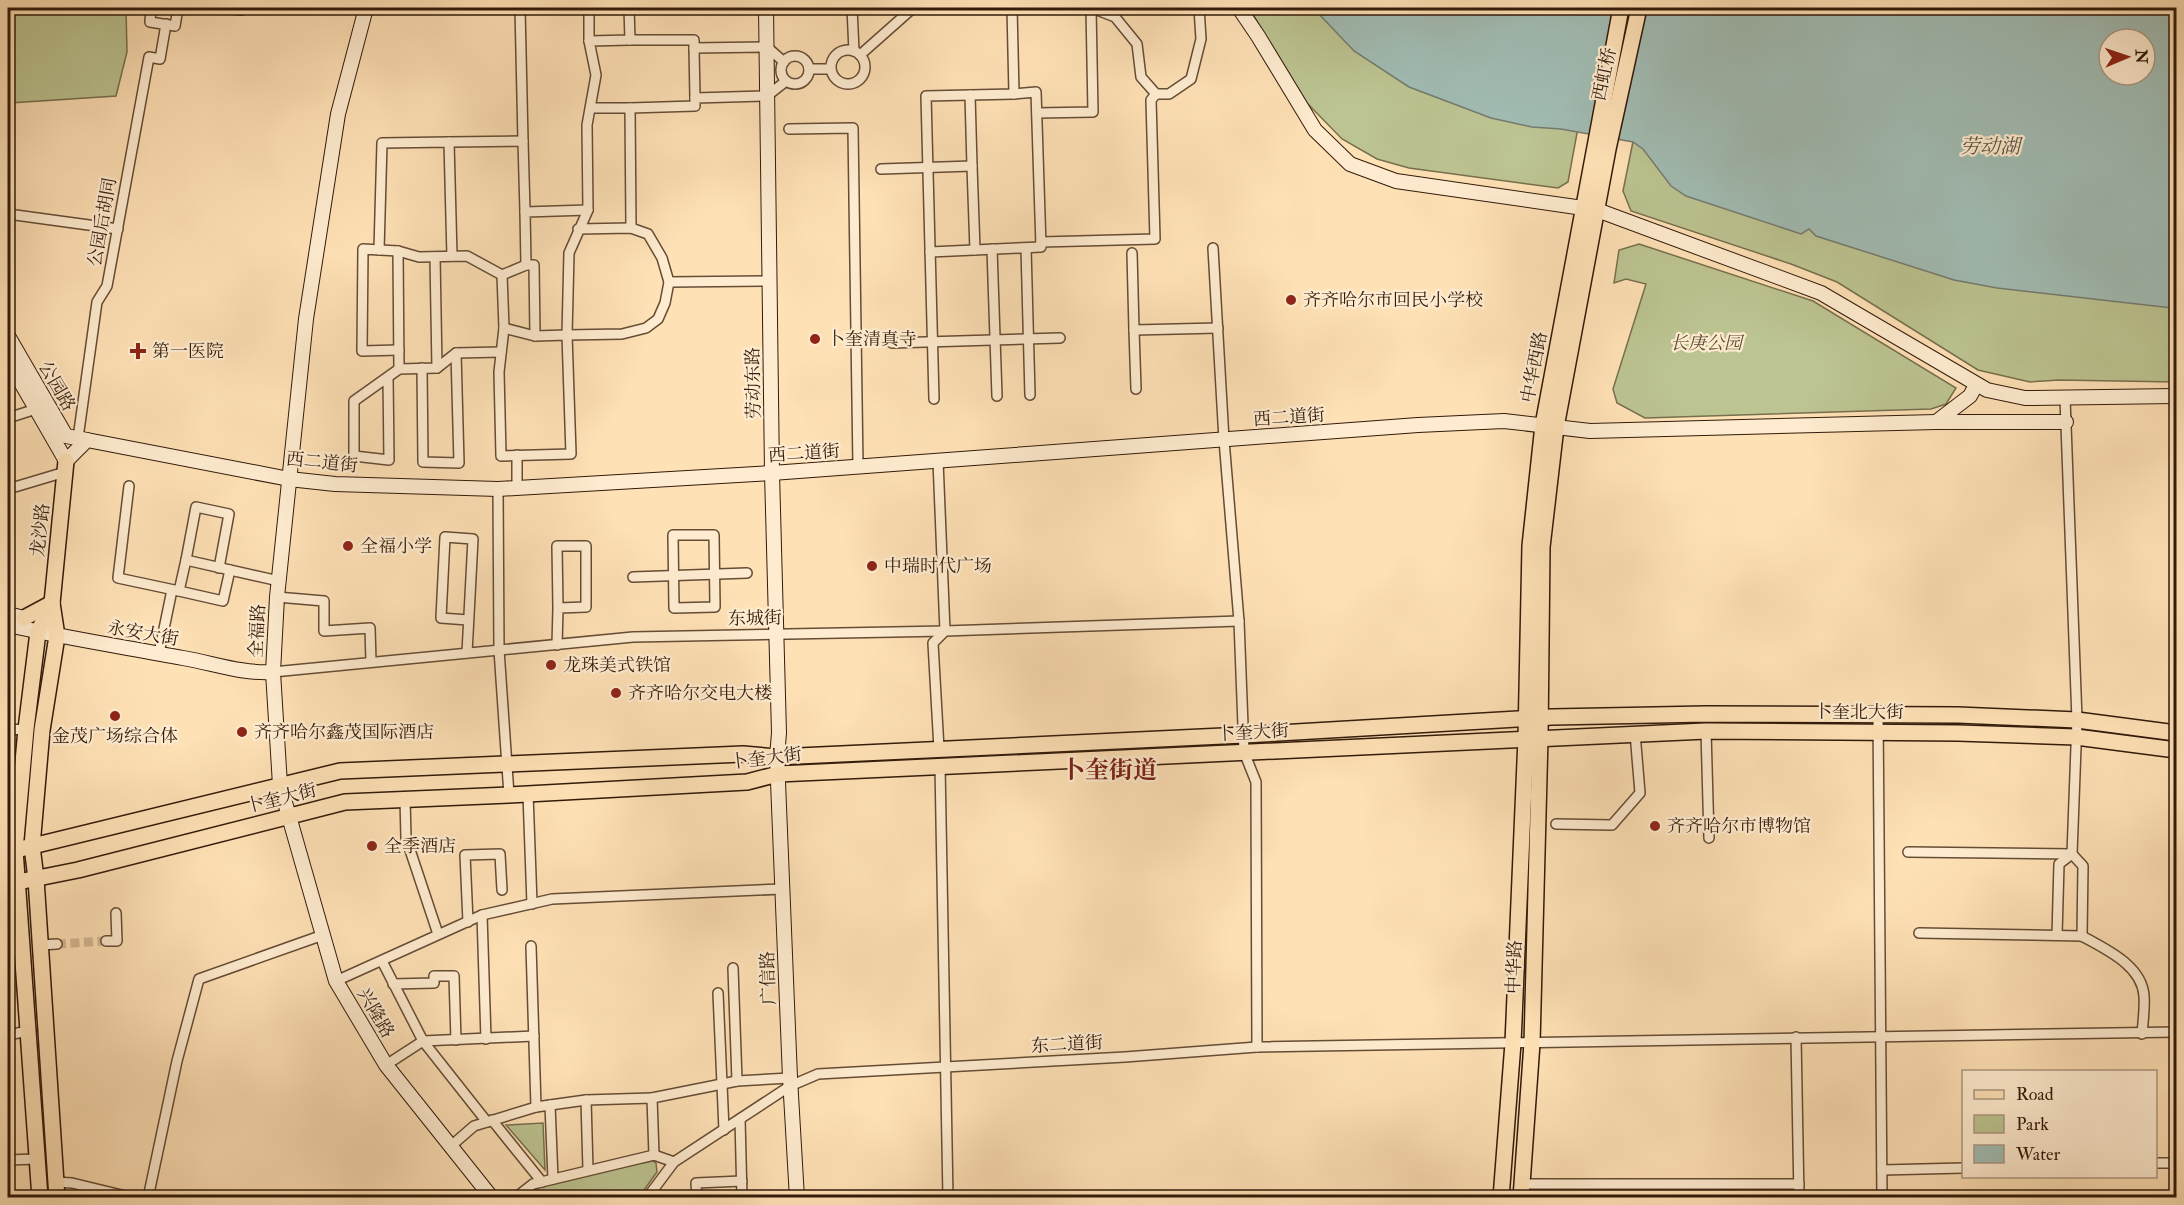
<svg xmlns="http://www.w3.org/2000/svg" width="2184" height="1205" font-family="'IM FELL Double Pica','Noto Serif SC',serif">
<rect width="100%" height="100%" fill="#ffe1b6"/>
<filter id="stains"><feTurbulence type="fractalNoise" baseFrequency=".00333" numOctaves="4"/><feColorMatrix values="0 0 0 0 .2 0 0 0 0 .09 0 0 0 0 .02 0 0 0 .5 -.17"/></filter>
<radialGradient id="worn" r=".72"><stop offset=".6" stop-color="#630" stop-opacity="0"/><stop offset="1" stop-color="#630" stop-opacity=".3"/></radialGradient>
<!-- green -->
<g fill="#bcc491" stroke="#776f4e" stroke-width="1.5" fill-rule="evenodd">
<polygon points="8,8 126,8 127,52 116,96 10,103 8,117"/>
<polygon points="1249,8 1600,8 1568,182 1558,188 1409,168 1377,159 1342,139 1307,103"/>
<path d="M1660,8H2176V382L2059,380L2030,382L1978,370L1837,282L1791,264L1631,211L1623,191ZM2109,39H2145V75H2109Z"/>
<polygon points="1639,244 1813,301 1956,388 1946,404 1931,409 1645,418 1617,403 1613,389 1646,284 1626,279 1614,283 1619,250"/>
<polygon points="543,1123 545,1170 506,1125"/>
<path d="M653,1161L656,1163L657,1172L639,1197L521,1198C554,1175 613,1168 653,1161Z"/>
</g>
<!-- water -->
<path fill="#a1bcb3" stroke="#757b6f" stroke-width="1.5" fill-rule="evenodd" d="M1320,8H2176V302L2172,308L1997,288L1954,280L1816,236L1809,229L1801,234L1686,196L1671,186L1643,149L1633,142L1561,129L1532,127L1491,118L1409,87L1354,51L1318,13ZM2109,39H2145V75H2109Z"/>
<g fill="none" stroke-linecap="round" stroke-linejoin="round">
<!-- street-tunnel -->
<polyline stroke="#d6b994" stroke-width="9" stroke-dasharray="9 4.5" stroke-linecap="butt" points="57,944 106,941"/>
<defs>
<g id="street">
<polyline points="151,8 150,22 175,26 178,8"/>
<polyline points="219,8 242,10"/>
<polyline points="520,8 523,141"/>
<polyline points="589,8 589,41"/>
<polyline points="852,8 854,51"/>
<polyline points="1013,8 1053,8"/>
<polyline points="630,40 694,40 694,48 767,47 784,62"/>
<polyline points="694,48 695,98"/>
<circle cx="848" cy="67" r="17"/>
<polyline points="860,55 913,8"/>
<circle cx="795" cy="70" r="14"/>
<polyline points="809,69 830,69"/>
<polyline points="1156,94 1169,94 1191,79 1201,39 1199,8"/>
<polyline points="591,108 630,108 631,228"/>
<polyline points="630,108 695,106 695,98 767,96 786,81"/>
<polyline points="1037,113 1093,112 1091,8"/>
<polyline points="789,129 853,128 858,467"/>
<polyline points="449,142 523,141 525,212"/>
<polyline points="972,166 975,250"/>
<polyline points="881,169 972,166 970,95"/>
<polyline points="8,214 118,229"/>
<polyline points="578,229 631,228 648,234 662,258 669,282 665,303 658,319 646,328 622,334 567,335 569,253 588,210 587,125 596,75 589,41 630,40 629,8"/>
<polyline points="1041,242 1155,239 1151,100 1156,94 1141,77 1137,44 1115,17 1092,8"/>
<polyline points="1026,248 1030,395"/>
<polyline points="1213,248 1224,440 1239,621 1244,752 1256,782 1257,1047"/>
<polyline points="992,249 997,396"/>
<polyline points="379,250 382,143 449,142 452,256"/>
<polyline points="398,251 399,369"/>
<polyline points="930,252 1041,247 1036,92 1014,94"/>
<polyline points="1132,253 1134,330 1218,328"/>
<polyline points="435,257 437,368"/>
<polyline points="669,282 769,281"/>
<polygon points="504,328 535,336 567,335 571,454 501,456 499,372"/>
<polyline points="504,328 502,275 526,265"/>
<polyline points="1134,330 1136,389"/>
<polyline points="535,336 534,265 526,265 525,212 588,210"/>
<polyline points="892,343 1060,338"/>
<polyline points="399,350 362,351 363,249 398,251 419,257 467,256 502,275"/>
<polyline points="422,368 423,462 459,463 456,353"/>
<polyline points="388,377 389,460 354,456 354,401 399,369 437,368 456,353 501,352"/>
<polyline points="934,399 926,96 1014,94 1012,8"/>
<polyline points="8,418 36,409"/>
<polyline points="78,438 97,302 107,286 149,57 160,59 166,24"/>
<polyline points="517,455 517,487"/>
<polyline points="938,461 945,631 933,643 939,749"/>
<polyline points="129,486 118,578 179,591 186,560 279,581"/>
<polyline points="8,489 65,472"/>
<polyline points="498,489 499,650 509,795"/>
<polygon points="673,535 714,535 715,607 674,608"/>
<polyline points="186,560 196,507 229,514 219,568"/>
<polyline points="633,577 747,573"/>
<polyline points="179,591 223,601 230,570"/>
<polyline points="277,597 324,601 324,631 370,628 371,662"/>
<polyline points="557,645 558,608 586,607 586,546 557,546 558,608"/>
<polyline points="159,653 172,590"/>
<polyline points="467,653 473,539 445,537 441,618 468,620"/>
<polyline points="273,672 633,637 945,631 1239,621"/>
<polyline points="1878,714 1882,1198"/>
<polyline points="8,730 26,729"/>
<polyline points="1706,731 1709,838"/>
<polyline points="940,766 948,1198"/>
<polyline points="528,794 532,904"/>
<polyline points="405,799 406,838 438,934"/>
<polyline points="1556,824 1612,825 1640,793 1635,733"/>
<path d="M1908,852L2072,854L2083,866L2082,936C2105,949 2142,965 2144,996C2145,1008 2143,1021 2142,1034"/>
<polyline points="482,915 486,1039"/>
<polyline points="468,922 465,855 500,854 502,890"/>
<polyline points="1919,933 2082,936"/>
<polyline points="2057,935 2059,864 2072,854 2077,720 2065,398"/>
<polyline points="106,941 117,941 116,913"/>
<polyline points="40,945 57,944"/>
<polyline points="531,946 536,1107 586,1100 652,1098 654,1155"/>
<polyline points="382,961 423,1041 487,1122"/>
<polyline points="733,968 737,1081"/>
<polyline points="336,981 482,915 552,899 782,889"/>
<polyline points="393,984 434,983 434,976 454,976 456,1040"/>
<polyline points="718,993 724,1130"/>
<polyline points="8,1035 28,1031"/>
<polyline points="1796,1037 1799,1198"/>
<polyline points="386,1065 423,1041 534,1036"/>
<polyline points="652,1098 737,1081 790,1078"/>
<polyline points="586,1100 588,1170"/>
<polyline points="550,1105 553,1179"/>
<polyline points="740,1119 742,1198"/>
<polyline points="492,1120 542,1182"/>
<polyline points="451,1146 474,1126 536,1107"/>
<polyline points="8,1160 36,1159"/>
<polyline points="2156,1163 2176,1163"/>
<polyline points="1882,1170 1964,1168"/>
<polyline points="55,1182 72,1183 134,1198"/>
<polyline points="1523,1184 1799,1184"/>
<polyline points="148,1198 177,1061 199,979 323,935"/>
<polyline points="515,1198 533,1184 654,1155 674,1162"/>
<polyline points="647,1198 674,1162 790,1086 818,1074 1125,1057 1257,1047 2176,1032"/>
<polyline points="697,1198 696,1183 742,1181"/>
</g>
<g id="secondary">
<polyline points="366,8 338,114 306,319 277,597 273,672 280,785 336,981 386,1065 492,1198"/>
<polyline points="766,8 772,473 779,733 777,757 790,1078 797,1198"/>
<polyline points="1239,8 1258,36 1315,130 1350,164 1396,181 1597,210 1821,293 1987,390 2025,398 2176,396"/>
<polyline points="8,336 66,436 87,440"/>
<polyline points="8,360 66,461 87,440 289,479 335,484 498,489 772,473 1418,425 1504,421 1590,431 1936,422 2066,422"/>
<polyline points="1936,422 1970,396 1976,385"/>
<polyline points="8,614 24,618"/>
<path d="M8,625C66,638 124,647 183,658C213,663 242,674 273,672"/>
</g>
<g id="primary">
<polyline points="24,618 52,603"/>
<polyline points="8,852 340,771 743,754 777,757 1244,735 1552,717 1706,714 1958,715 2077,720 2176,733"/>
<polyline points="8,884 78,870 345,802 509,795 747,782 778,774 1706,731 1958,733 2076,737 2176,750"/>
<polyline points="40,1198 15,850 26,729 38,632 52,603"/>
<polyline points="57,1198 36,879 32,846 42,730 57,636 52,603 66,461"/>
<polyline points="1501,1198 1513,1043 1526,738 1530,546 1543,425 1621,8"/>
<polyline points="1521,1198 1532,1043 1540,738 1542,547 1556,427 1608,149 1639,8"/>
</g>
</defs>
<!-- street casing -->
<use href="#street" stroke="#654c35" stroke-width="12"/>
<!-- secondary casing -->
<use href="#secondary" stroke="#321a0a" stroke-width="16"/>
<!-- primary casing -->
<use href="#primary" stroke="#321a0a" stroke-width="18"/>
<!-- street -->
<use href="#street" stroke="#ffecd0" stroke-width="9"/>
<!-- secondary -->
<use href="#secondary" stroke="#ffecd0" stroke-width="14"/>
<!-- primary -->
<use href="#primary" stroke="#ffe1b6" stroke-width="15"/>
</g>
<!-- markers -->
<g fill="#8f2418" stroke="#ffecd0" stroke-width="2">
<circle cx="1291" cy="300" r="6"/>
<circle cx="815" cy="339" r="6"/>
<path d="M135 342h6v6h6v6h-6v6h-6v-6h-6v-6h6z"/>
<circle cx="348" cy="546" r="6"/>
<circle cx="872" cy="566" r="6"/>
<circle cx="551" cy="665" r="6"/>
<circle cx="616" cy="693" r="6"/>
<circle cx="115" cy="716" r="6"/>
<circle cx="242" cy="732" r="6"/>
<circle cx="1655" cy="826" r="6"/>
<circle cx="372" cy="846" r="6"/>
</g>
<g text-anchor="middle" stroke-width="4.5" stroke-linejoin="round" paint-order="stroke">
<!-- street labels -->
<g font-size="18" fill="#321a0a" stroke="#ffecd0">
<text transform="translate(1604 74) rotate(-78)" y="6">西虹桥</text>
<text transform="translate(102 222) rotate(-80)" y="6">公园后胡同</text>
<text transform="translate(1534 367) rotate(-79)" y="6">中华西路</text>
<text transform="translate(753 383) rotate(-91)" y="6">劳动东路</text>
<text transform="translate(57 386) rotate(60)" y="6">公园路</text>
<text transform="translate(1289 417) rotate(-4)" y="6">西二道街</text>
<text transform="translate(804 453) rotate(-4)" y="6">西二道街</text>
<text transform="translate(322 462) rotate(6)" y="6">西二道街</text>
<text transform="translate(40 530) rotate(-84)" y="6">龙沙路</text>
<text transform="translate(755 618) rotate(-1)" y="6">东城街</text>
<text transform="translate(257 631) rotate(-87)" y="6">全福路</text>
<text transform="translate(143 633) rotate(10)" y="6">永安大街</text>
<text x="1859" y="718">卜奎北大街</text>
<text transform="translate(1253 732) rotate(-3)" y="6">卜奎大街</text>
<text transform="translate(766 758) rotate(-7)" y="6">卜奎大街</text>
<text transform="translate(281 798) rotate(-14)" y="6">卜奎大街</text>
<text transform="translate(1514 967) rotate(-88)" y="6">中华路</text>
<text transform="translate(768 978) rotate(-92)" y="6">广信路</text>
<text transform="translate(376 1013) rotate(60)" y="6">兴隆路</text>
<text transform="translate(1067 1044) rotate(-3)" y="6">东二道街</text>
</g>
<!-- poi labels -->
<g font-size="18" fill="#321a0a" stroke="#ffecd0" text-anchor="start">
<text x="1303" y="306">齐齐哈尔市回民小学校</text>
<text x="827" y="345">卜奎清真寺</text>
<text x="152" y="357">第一医院</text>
<text x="360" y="552">全福小学</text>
<text x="884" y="572">中瑞时代广场</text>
<text x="563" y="671">龙珠美式铁馆</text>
<text x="628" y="699">齐齐哈尔交电大楼</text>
<text x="254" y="738">齐齐哈尔鑫茂国际酒店</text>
<text x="115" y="742" text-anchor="middle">金茂广场综合体</text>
<text x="1667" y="832">齐齐哈尔市博物馆</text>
<text x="384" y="852">全季酒店</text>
</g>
<!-- park labels -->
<g font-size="18" font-style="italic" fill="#5b4d32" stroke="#ffecd0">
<text x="1706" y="349">长庚公园</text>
</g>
<!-- water labels -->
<g font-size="20" font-style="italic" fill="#595345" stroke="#ffecd0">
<text x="1990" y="153">劳动湖</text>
</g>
<!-- district labels -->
<g font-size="24" font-weight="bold" fill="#7a1f14" stroke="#ffecd0">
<text x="1109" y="778">卜奎街道</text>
</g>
</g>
<!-- margin -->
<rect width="2184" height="1205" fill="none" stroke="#ffe1b6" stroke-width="30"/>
<rect x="9" y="9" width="2166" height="1187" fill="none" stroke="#321a0a" stroke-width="3"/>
<rect x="15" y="15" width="2154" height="1175" fill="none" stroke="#321a0a" stroke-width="1.5"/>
<!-- legend -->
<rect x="1962" y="1070" width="195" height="108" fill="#ffecd0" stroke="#ad9881" stroke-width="1.5"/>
<rect x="1974" y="1090" width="30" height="9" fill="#ffe1b6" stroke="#ad9881" stroke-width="1.5"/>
<text x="2016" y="1100" font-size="18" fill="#321a0a">Road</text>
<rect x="1974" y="1115" width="30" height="18" fill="#bcc491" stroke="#ad9881" stroke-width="1.5"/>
<text x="2016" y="1130" font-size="18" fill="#321a0a">Park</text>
<rect x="1974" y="1145" width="30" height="18" fill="#a1bcb3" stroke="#ad9881" stroke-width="1.5"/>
<text x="2016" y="1160" font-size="18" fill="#321a0a">Water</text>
<!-- north arrow -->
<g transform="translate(2127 57) rotate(88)"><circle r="28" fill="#ffecd0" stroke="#ad9881" stroke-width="1.5"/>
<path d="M0-4.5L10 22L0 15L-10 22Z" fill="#8f2418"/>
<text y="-9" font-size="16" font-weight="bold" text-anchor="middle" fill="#321a0a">N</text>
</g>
<rect width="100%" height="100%" filter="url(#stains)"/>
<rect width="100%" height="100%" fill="url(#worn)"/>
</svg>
